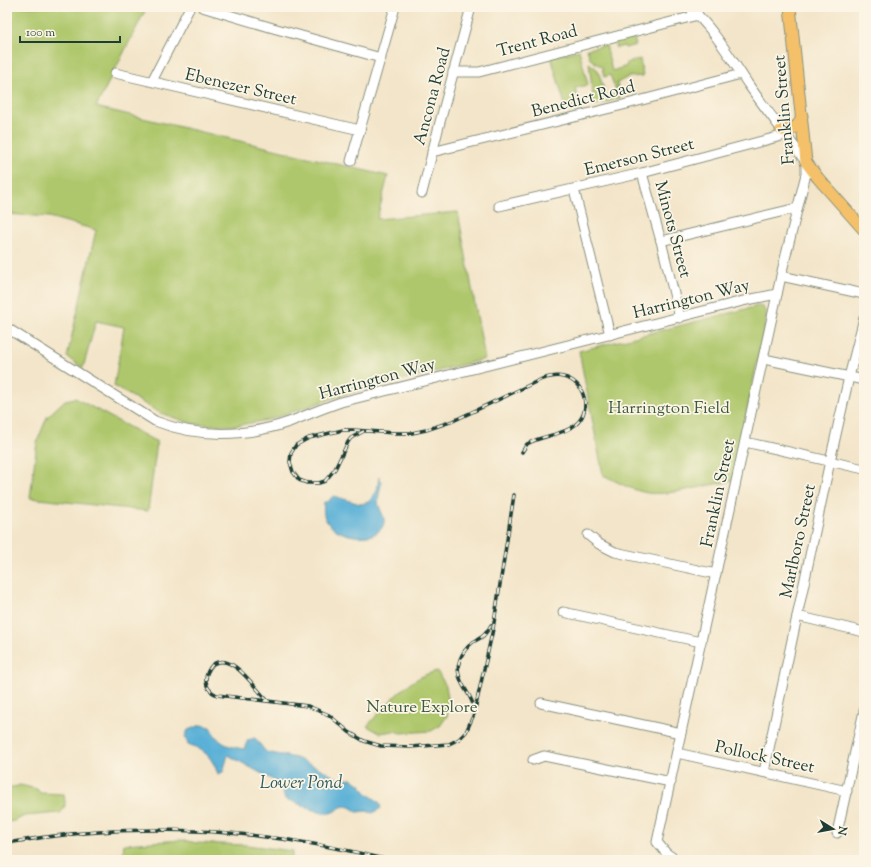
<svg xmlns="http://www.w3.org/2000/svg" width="871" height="867" font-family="'Sorts Mill Goudy',serif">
<rect width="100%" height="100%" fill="#fcf5e5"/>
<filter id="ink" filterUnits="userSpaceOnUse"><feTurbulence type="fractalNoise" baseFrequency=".025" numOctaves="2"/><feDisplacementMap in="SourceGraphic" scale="8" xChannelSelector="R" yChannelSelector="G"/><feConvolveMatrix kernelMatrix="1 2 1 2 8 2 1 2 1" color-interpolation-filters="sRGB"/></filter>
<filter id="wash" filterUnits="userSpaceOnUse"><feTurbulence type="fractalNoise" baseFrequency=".012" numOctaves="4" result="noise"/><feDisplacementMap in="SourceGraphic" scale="16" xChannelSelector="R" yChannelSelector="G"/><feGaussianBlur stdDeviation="0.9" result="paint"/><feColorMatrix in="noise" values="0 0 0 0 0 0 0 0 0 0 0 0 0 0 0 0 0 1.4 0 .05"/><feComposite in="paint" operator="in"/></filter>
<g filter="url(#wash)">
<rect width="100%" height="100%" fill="#f3e5c9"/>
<!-- green -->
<g fill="#afc76c" stroke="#678250">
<polygon points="7,7 147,7 96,107 388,176 377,219 458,212 485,359 343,395 268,420 234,426 193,424 160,413 114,386 124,327 96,321 83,368 67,357 96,230 49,217 7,214"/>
<polygon points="633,36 636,45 625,48 624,46 616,48 614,41"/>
<polygon points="606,45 612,71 627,66 626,63 640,59 643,76 628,77 617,83 620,98 594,105 589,63 598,70 606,97 619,94 617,93 610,75 604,77 602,67 590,59 587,49"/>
<polygon points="579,50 588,85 575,88 580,109 567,112 551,57"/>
<path d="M758,306L763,307L767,316L732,481C708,484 665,498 643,492C629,489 616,481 603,475L579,351Z"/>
<polygon points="75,398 157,442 148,511 30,498 37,442 47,417 65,400"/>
<path d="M437,671L446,686L449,704L447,716L440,726L431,731L401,733L394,731L380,733L367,726C388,704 407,678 437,671Z"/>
<path d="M20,785L37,789L40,793L64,794C65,802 67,808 60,813L24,816L15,821L7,822V787H14Z"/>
<polygon points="182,840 197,843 246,845 293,851 291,860 122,860 124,844"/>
</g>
<!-- water -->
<g fill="#5ab0d7" stroke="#3c7686">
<path d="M379,477H380V481H382C381,486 378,497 378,502C379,510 387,518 383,526C374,544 337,536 328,523C323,517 323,510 324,502H328L332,497L334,496L360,504L366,503L370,501L377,491Z"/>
<path d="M201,725L210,727C219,744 226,746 244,749L248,740L255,738L266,752L296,758L323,770L336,778L352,779L361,785L365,792L379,802L381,808L373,813L366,811L357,812C339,797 340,816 323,813C313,811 296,802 285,799L281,788L275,781L228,755L223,772L218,774C212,757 205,750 188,744L185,737L188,730Z"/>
</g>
</g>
<g filter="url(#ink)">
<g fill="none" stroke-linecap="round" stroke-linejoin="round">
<defs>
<g id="minor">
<polyline points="202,7 273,28 381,58"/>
<polyline points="453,72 479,72 698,15"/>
<polyline points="115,73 360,130"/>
<polyline points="152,81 190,7"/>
<polyline points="432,152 627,104 741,74"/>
<polyline points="351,161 395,7"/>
<polyline points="642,173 661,241 680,318"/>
<polyline points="574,189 610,335"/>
<polyline points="422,193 440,122 471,7"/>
<polyline points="499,206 642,173 785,135"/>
<polyline points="661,241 797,208"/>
<polyline points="781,276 864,294"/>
<path d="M7,328L155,421C198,438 246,437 289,422C307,415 323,408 341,402L747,300L777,294"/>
<polyline points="764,359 864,380"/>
<polyline points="745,442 864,469"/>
<polyline points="588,535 599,544 615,552 716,574"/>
<polyline points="563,612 701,642"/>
<polyline points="797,616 864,632"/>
<polyline points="541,703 681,733"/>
<polyline points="677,753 847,791"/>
<polyline points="533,760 544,756 671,782"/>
<polyline points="764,772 830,461 849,377 864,318"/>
<polyline points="837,833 864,711"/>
<path d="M676,860L666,853L657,842L783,267L806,174V162C787,136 767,111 748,84C730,57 713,28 689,7"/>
</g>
<g id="major">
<polyline points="790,7 806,162 818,178 864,230"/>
<path d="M781,130C792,131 800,127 802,116"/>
</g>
</defs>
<!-- minor casing -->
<use href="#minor" stroke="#89917e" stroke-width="11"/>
<!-- major casing -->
<use href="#major" stroke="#89917e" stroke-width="13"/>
<!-- minor -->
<use href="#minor" stroke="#fff" stroke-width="9"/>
<!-- major -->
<use href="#major" stroke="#f4c16a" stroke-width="11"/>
<defs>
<g id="rail">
<path d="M364,431L351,438L348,442L335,469L325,481L319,483H307L299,480L293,472L290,462L291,453L296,445L309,438L343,430H353L395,433H412L426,430L453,421L542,379C549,377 556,375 563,377C585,381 593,411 575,425C563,435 545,435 531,442L527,444L522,452"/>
<path d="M268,701C254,688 233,652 213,664C203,675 203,689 217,695L308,706L329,715L349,732L364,741L381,746L410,747L449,744L459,739L466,732L474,714L493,629L514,495"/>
<path d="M474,709C473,698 465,691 461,681C454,666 461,652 473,642C477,640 481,638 484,635C487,632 489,629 491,625"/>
<path d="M7,843C137,820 262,828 389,860"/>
</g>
</defs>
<!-- rail casing -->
<use href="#rail" stroke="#1f3d34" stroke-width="3.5"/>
<!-- rail -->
<use href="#rail" stroke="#fcf5e5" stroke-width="2" stroke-dasharray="6" stroke-linecap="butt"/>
</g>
</g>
<g text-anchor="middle" stroke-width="3.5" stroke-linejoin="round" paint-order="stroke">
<!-- street labels -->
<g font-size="17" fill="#1f3d34" stroke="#fcf5e5">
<text transform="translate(537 40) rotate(-15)" y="6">Trent Road</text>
<text transform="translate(241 86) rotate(13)" y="6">Ebenezer Street</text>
<text transform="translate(431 96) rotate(-75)" y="6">Ancona Road</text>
<text transform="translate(583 98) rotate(-14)" y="6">Benedict Road</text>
<text transform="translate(783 110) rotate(-95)" y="6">Franklin Street</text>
<text transform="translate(639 156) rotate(-14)" y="6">Emerson Street</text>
<text transform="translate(674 229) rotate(75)" y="6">Minots Street</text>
<text transform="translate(691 298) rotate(-14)" y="6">Harrington Way</text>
<text transform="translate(377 378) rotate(-15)" y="6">Harrington Way</text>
<text transform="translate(717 493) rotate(-78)" y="6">Franklin Street</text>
<text transform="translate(797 541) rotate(-78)" y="6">Marlboro Street</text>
<text transform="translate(765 756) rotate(12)" y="6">Pollock Street</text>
</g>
<!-- park labels -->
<g font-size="17" fill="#3c593f" stroke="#fcf5e5">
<text x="669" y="413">Harrington Field</text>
<text x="422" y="712">Nature Explore</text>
</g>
<!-- water labels -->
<g font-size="18" font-style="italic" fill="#2e5a5d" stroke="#fcf5e5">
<text x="301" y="788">Lower Pond</text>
</g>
</g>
<!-- margin -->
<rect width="871" height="867" fill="none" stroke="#fcf5e5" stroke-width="24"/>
<!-- north arrow -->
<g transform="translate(833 829) rotate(101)" stroke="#fcf5e5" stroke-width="3" paint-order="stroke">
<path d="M0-3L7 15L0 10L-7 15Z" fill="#1f3d34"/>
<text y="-6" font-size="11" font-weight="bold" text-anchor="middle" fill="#1f3d34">N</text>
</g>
<!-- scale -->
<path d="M20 36v6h100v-6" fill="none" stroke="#1f3d34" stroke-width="2"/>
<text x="26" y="36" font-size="12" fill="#1f3d34" stroke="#fcf5e5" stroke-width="3" paint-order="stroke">100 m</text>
</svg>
